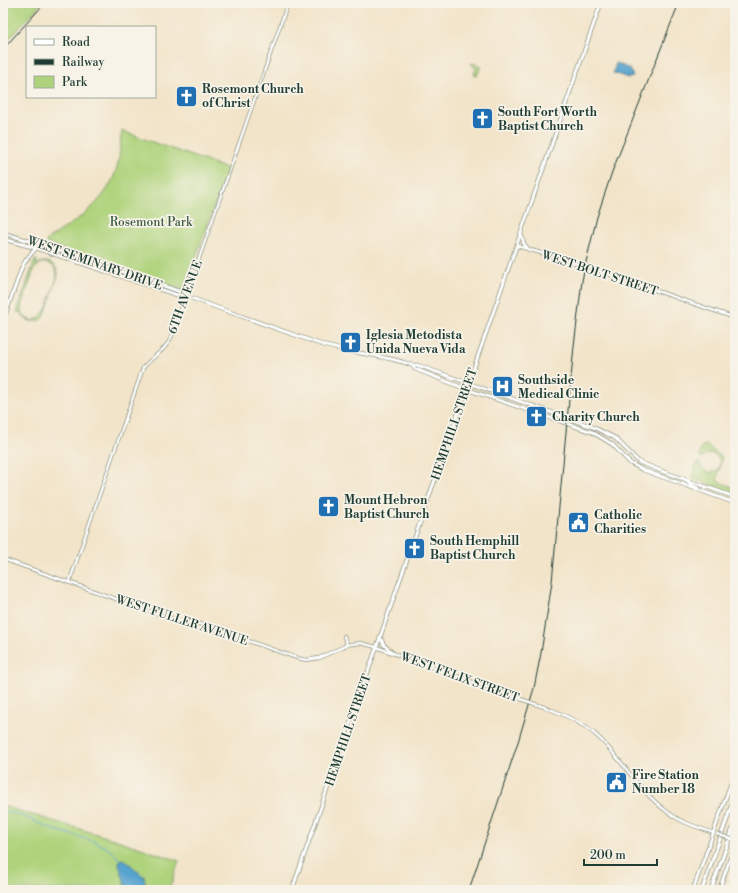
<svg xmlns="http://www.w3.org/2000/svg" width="738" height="893" font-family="'Libre Bodoni',serif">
<rect width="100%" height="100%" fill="#f7f3e8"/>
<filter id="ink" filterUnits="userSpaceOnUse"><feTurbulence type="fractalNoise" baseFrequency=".025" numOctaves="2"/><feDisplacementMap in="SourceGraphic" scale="8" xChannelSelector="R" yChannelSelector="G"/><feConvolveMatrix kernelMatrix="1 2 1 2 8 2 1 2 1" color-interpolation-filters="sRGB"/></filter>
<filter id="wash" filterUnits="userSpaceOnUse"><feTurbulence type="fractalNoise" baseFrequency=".012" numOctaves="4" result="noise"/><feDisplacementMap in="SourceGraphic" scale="16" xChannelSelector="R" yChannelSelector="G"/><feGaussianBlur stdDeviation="0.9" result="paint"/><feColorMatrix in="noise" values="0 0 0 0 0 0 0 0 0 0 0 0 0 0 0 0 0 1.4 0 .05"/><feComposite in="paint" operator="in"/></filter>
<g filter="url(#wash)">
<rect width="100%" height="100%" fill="#f2e4c9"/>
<!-- green -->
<g fill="#afd37c" stroke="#678858" fill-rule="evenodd">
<polygon points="3,3 32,3 40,5 3,45"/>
<polygon points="472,63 481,66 477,76 474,74 476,68 471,64"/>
<path d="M122,131L228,169L184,290L46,243L47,240C79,218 111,201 119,159C120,150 120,141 122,131Z"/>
<path d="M35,260H37L36,265C46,258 57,263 58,275L45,315C38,325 24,323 20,311L19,313L17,312ZM41,263C51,262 57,267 57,277C53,289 43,336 23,315L21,310L22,304L34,269Z"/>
<path d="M706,445L722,457L717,481L735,488V494L692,478V475L697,462L700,463L702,468L709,473L717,471L719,468L720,460C715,453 708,451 702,458L699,457L702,446Z"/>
<polygon points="3,806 120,841 179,861 169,890 3,890"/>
</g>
<!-- water -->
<g fill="#56a3cf" stroke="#3a7082">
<polygon points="616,63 630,69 633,77 628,78 613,73"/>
<polygon points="121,859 125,860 143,876 145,876 144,878 147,890 127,890 119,864 119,861"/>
</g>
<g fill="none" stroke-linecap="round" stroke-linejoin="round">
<!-- stream -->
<path stroke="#56a3cf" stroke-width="1" d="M3,810C13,814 23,816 32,820C37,822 41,825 46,827C67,835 108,840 120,860"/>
</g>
</g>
<g filter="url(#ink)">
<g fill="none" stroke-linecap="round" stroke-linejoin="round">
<defs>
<g id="tertiary">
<polyline points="517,246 585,266 735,318"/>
<polyline points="3,559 167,617 184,622 200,624 297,658 306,660 319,658 347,645 352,644 361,643 376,647 506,694"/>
<path d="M69,583L143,368C153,355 164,353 172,336L288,3"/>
<polyline points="344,636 347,645"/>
<path d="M547,708C565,715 583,723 597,736C622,759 638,790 665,810C679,822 697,827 714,833"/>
</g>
<g id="secondary">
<path d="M3,233L40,244L132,275L178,291L186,296L221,309L320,344C350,354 382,354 412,365H417L593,427L615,438L639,462L664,472L735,497"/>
<polyline points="521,234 524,244 529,250"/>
<polyline points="3,239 36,248 177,295 184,295"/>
<polyline points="3,321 22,267 26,260 36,248"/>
<polyline points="412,365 415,369 466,389 592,432 612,444 630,463 643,470 735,503"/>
<polyline points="687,480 690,484 698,488"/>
<polyline points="380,637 384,645 393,653"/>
<polyline points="292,890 601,3"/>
<polyline points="693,890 735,772"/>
<polyline points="719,890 735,845"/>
</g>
<g id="motorway">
<polyline points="734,799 732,791 735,783"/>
<polyline points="702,890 735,796"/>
<polyline points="711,890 735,823"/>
</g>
</defs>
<!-- tertiary casing -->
<use href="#tertiary" stroke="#88907e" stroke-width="4"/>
<!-- secondary casing -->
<use href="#secondary" stroke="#88907e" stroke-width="4.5"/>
<!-- motorway casing -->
<use href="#motorway" stroke="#88907e" stroke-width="5"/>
<!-- tertiary -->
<use href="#tertiary" stroke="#fff" stroke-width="2.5"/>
<!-- secondary -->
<use href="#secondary" stroke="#fff" stroke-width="3"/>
<!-- motorway -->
<use href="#motorway" stroke="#fff" stroke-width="3.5"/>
<!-- rail -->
<g stroke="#1f3d34" stroke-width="1">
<polyline points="3,49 45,3"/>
<polyline points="469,890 518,742 534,688 541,653 552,582 574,346 582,281 585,266 597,217 612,172 679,3"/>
</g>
<defs>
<g id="tertiary-bridge">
<polyline points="506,694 547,708"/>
<polyline points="717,834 734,840"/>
</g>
</defs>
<!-- tertiary-bridge casing -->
<use href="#tertiary-bridge" stroke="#88907e" stroke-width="4" stroke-linecap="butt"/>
<!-- tertiary-bridge -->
<use href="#tertiary-bridge" stroke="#fff" stroke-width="2.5"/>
</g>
</g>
<!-- icons -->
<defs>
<symbol id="church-square" viewBox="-11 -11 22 22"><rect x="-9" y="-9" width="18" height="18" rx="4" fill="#1f6fb2" stroke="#f7f3e8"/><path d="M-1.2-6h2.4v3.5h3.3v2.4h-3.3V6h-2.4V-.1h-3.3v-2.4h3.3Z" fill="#fff"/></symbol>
<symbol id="hospital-square" viewBox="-11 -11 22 22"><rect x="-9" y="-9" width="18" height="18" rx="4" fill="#1f6fb2" stroke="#f7f3e8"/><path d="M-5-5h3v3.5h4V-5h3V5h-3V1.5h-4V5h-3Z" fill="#fff"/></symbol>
<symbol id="civic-square" viewBox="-11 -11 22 22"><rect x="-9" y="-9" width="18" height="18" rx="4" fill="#1f6fb2" stroke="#f7f3e8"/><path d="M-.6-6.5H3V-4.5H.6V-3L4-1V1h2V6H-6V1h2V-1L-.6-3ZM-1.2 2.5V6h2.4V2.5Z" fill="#fff"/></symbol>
</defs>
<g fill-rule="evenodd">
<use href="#church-square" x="174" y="84" width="25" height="25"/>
<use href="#church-square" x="470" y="106" width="25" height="25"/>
<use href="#church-square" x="338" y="330" width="25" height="25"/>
<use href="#hospital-square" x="490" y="374" width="25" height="25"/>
<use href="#church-square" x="524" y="404" width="25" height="25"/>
<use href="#church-square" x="316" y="494" width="25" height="25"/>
<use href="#civic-square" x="566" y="510" width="25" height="25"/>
<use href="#church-square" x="402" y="536" width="25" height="25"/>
<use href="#civic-square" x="604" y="770" width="25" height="25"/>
</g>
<g text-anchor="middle" stroke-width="3.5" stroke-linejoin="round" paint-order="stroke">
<!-- poi labels -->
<g font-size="12" font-weight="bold" fill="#1f3d34" stroke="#f7f3e8" text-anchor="start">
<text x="202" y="93">Rosemont Church<tspan x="202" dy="14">of Christ</tspan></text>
<text x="498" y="116">South Fort Worth<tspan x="498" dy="14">Baptist Church</tspan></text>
<text x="366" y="339">Iglesia Metodista<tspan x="366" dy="14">Unida Nueva Vida</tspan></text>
<text x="518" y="384">Southside<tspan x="518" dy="14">Medical Clinic</tspan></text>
<text x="552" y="421">Charity Church</text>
<text x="344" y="504">Mount Hebron<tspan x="344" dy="14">Baptist Church</tspan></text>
<text x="594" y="519">Catholic<tspan x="594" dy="14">Charities</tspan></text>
<text x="430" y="545">South Hemphill<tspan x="430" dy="14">Baptist Church</tspan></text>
<text x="632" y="779">Fire Station<tspan x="632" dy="14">Number 18</tspan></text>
</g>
<!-- park labels -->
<g font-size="12" fill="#3c5b42" stroke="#f7f3e8">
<text x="151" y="226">Rosemont Park</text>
</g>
<!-- street labels -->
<g font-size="12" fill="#1f3d34" stroke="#f7f3e8">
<text transform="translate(95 263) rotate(19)" y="4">WEST SEMINARY DRIVE</text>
<text transform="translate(600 273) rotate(18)" y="4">WEST BOLT STREET</text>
<text transform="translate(185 297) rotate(-70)" y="4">6TH AVENUE</text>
<text transform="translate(454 424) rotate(-71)" y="4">HEMPHILL STREET</text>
<text transform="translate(182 620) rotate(18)" y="4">WEST FULLER AVENUE</text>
<text transform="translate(460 677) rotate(20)" y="4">WEST FELIX STREET</text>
<text transform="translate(348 730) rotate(-71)" y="4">HEMPHILL STREET</text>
</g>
</g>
<!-- margin -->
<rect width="738" height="893" fill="none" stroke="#f7f3e8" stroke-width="16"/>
<!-- legend -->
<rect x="26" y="26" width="130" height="72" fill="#f7f3e8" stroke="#a1aaa0"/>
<rect x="34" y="39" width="20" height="6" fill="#ffffff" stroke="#a1aaa0"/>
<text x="62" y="46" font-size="12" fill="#1f3d34">Road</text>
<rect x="34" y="59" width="20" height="6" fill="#1f3d34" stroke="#a1aaa0"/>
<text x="62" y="66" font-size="12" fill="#1f3d34">Railway</text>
<rect x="34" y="76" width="20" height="12" fill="#afd37c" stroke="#a1aaa0"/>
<text x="62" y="86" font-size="12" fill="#1f3d34">Park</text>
<!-- scale -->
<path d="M584 859v6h73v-6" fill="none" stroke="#1f3d34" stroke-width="2"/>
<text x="590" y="859" font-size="12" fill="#1f3d34" stroke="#f7f3e8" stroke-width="3" paint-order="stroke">200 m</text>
</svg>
